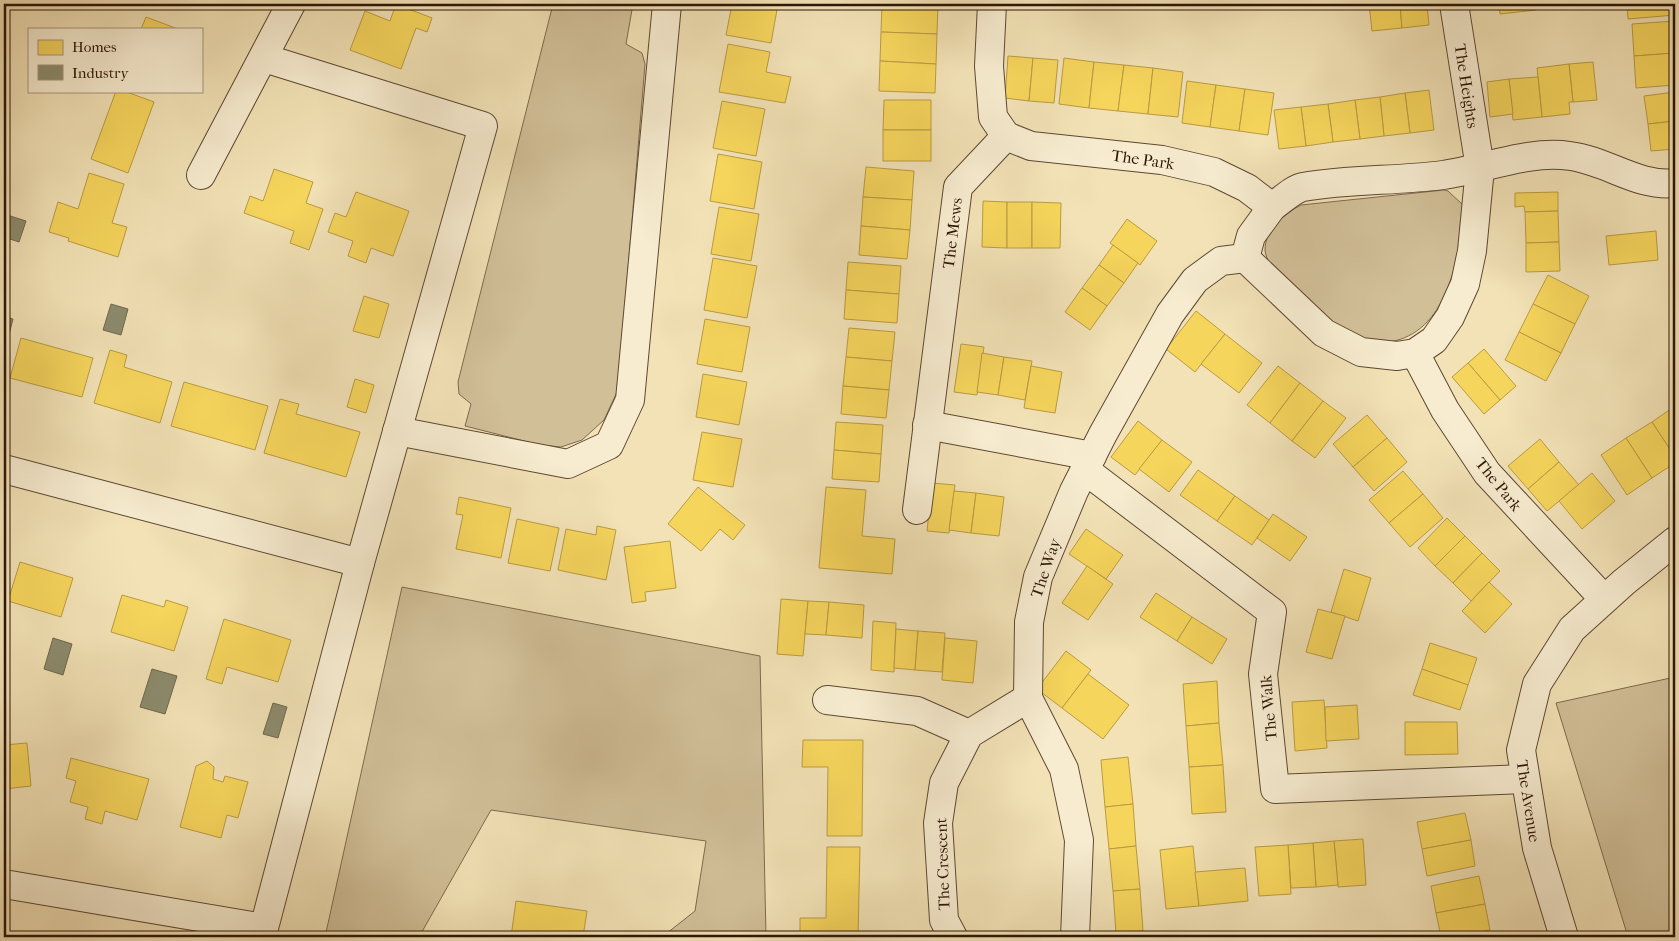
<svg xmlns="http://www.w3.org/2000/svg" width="1679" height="941" font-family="'IM FELL French Canon',serif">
<rect width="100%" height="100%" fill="#f2e2b6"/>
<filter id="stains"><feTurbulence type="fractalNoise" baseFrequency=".004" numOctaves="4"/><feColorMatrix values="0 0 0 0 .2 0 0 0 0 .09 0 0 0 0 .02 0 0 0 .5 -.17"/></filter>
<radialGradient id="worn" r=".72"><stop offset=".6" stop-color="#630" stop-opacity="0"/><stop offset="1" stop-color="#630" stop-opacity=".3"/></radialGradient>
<!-- green -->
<g fill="#d1bf98" stroke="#7f6a4f">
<polygon points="553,4 633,4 626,44 642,53 645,64 618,390 604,420 582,440 561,447 540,445 465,426 471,404 459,394 458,382"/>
<path d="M1444,190L1448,191L1463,205C1461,252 1449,329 1394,341C1385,343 1374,344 1364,341C1337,331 1318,311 1297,292C1287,282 1266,266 1265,250C1265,229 1284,214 1301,205Z"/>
<polygon points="402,587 760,656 766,937 662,937 695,911 706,841 491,810 419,937 325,937"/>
<polygon points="1675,677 1675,937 1628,937 1556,703"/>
</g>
<!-- homes -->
<g fill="#f6d55c" stroke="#ba9b42">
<polygon points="396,4 432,18 427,32 416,28 401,69 350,50 365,11 390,21"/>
<polygon points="732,4 778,4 771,43 726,35"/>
<polygon points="882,4 938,5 937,34 881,32"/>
<polygon points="1369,4 1400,4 1402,28 1372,31"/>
<polygon points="1400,4 1427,4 1429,25 1402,28"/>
<polygon points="1499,4 1535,4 1536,10 1500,14"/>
<polygon points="1627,4 1675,4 1675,15 1628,19"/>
<polygon points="146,17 178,29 141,29"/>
<polygon points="1675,21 1675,53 1634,56 1632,24"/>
<polygon points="881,32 937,34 936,64 880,61"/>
<polygon points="728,44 770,52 766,72 791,77 785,103 719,92"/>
<polygon points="1675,53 1675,85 1636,88 1634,56"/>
<polygon points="1008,56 1033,58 1029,101 1005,98"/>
<polygon points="1033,58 1058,60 1054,103 1029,101"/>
<polygon points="1064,58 1094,62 1089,108 1059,104"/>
<polygon points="880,61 936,64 935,93 879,91"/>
<polygon points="1094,62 1124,65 1118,111 1089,108"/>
<polygon points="1593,62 1597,100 1573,102 1569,64"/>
<polygon points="1569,64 1573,102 1569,102 1570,114 1542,117 1537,68"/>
<polygon points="1124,65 1153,68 1148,114 1118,111"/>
<polygon points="1153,68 1183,72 1178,117 1148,114"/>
<polygon points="1538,77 1542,117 1513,120 1509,79"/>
<polygon points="1509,79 1513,114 1490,117 1487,82"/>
<polygon points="1187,81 1216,85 1210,127 1182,123"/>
<polygon points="1216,85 1245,89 1239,131 1210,127"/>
<polygon points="1245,89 1274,93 1268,135 1239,131"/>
<polygon points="1429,90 1434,130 1410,133 1405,93"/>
<polygon points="116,91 124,91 154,102 128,173 91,159"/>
<polygon points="1675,92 1675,121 1648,124 1644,96"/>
<polygon points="1405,93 1410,133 1384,136 1380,97"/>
<polygon points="1380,97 1384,136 1360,139 1355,100"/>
<polygon points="884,100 931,100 931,130 883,130"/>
<polygon points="1355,100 1360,139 1333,142 1328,104"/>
<polygon points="722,101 765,109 756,156 713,148"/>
<polygon points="1328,104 1333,142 1306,146 1301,107"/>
<polygon points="1301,107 1306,146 1279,149 1274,110"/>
<polygon points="1675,121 1675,149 1651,151 1648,124"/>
<rect x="883" y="130" width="48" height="31"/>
<polygon points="718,154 762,162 754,209 710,201"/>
<polygon points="866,167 914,171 912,200 863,197"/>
<polygon points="274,169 313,182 306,203 323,209 309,250 290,243 294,231 244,213 250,196 263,201"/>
<polygon points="89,173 124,184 112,223 127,227 118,257 68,241 69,238 49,232 58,202 78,209"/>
<polygon points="356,192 409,211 393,256 371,248 366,263 348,256 353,241 328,232 335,213 346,217"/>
<polygon points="1558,192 1558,211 1525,212 1524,206 1515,207 1515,193"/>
<polygon points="863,197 912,200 910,230 861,226"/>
<polygon points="983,201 1007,202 1007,248 982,247"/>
<rect x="1007" y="202" width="25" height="46"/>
<polygon points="1032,202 1061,203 1060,248 1032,248"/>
<polygon points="719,207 759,214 751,261 711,254"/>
<polygon points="1558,211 1559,242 1526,243 1525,212"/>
<polygon points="1127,219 1157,241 1140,265 1110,243"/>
<polygon points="861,226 910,230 907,259 859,255"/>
<polygon points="1656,231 1658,260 1609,265 1606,236"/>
<polygon points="1559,242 1560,271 1526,272 1526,243"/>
<polygon points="1113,245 1138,263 1124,283 1099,265"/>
<polygon points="713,258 757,266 747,318 704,310"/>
<polygon points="848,262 901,266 899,294 846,290"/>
<polygon points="1099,265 1124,283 1107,306 1082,288"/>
<polygon points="1548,275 1589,296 1575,324 1533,304"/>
<polygon points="1082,288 1107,306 1090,330 1065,312"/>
<polygon points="846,290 899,294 897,323 844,319"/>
<polygon points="364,296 389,304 379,338 353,331"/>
<polygon points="1533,304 1575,324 1561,353 1519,332"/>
<polygon points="1196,311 1225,334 1195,372 1166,349"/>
<polygon points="705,319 750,327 742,372 697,364"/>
<polygon points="849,328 895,332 892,361 846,357"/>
<polygon points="1519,332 1561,353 1546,381 1505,360"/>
<polygon points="1225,334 1262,363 1239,393 1201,364"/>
<polygon points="21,338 93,358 82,397 10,378"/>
<polygon points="961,344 984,347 977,395 954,392"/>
<polygon points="1484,349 1516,386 1500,400 1468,363"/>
<polygon points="110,350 127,355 124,367 172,382 160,423 94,403"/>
<polygon points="982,353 1004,357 998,395 977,392"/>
<polygon points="846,357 892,361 889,390 843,386"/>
<polygon points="1004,357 1032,361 1025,400 998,395"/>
<polygon points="1468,363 1500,400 1484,414 1452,377"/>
<polygon points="1031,366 1062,372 1055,413 1024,408"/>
<polygon points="1278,366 1300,383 1270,423 1247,405"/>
<polygon points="703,374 747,382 739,425 696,417"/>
<polygon points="355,379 374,385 366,413 347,407"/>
<polygon points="184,382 268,406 255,450 171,426"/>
<polygon points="1300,383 1323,401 1292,441 1270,423"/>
<polygon points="843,386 889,390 886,418 841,414"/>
<polygon points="280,399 299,404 296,414 360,432 346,477 264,453"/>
<polygon points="1323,401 1346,418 1315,458 1292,441"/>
<polygon points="1675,406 1675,457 1652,422"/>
<polygon points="1367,415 1387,438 1353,467 1333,444"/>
<polygon points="1138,421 1162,440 1135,475 1111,457"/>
<polygon points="836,422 883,425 881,454 834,450"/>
<polygon points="1652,422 1675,457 1675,463 1652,478 1626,438"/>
<polygon points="702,432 742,439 733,487 693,480"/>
<polygon points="1387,438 1407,462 1374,491 1353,467"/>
<polygon points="1626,438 1652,478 1627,495 1601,455"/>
<polygon points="1540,439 1559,462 1528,489 1508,466"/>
<polygon points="1162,440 1192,462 1169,492 1139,469"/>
<polygon points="834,450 881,454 879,482 832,479"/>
<polygon points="1559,462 1579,485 1547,511 1528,489"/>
<polygon points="1198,470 1235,496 1217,521 1180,495"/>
<polygon points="1403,471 1423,494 1389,523 1369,500"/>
<polygon points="1592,473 1615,501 1582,529 1559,501"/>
<polygon points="932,483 955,485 949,533 927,531"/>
<polygon points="698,487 745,525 733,540 720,529 701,551 668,524"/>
<polygon points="826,487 866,490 862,536 895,539 892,574 819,568"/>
<polygon points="954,491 976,493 971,533 949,530"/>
<polygon points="976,493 1004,497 999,536 971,533"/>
<polygon points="1423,494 1443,518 1410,547 1389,523"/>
<polygon points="1235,496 1269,520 1252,545 1217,521"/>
<polygon points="459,497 511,508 501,558 456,549 463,515 456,514"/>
<polygon points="1273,514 1307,537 1290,561 1257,538"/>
<polygon points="1447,518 1465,536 1435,566 1418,548"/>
<polygon points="517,519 559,528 550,571 508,563"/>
<polygon points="597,526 616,530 606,580 558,570 566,529 596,535"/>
<polygon points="1086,529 1123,555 1106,579 1069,554"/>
<polygon points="1465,536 1482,553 1453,583 1435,566"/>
<polygon points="670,541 676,588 645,592 646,601 632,603 624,547"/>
<polygon points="1482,553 1500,571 1471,601 1453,583"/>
<polygon points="20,562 73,578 61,617 8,601"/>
<polygon points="1087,566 1113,584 1088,620 1062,603"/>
<polygon points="1344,569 1371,578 1358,621 1331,612"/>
<polygon points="1489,582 1512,604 1485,633 1462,611"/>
<polygon points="1156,593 1192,617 1177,641 1140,617"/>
<polygon points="122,595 164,607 166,600 188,607 174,651 111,632"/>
<polygon points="781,599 808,601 803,656 777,654"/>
<polygon points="808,601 829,602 826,635 805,634"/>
<polygon points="829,602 864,605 862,638 826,635"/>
<polygon points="1318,609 1345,616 1332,659 1306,652"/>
<polygon points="1192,617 1227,639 1212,664 1177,641"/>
<polygon points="224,619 291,640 278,682 227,667 222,684 206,679"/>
<polygon points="873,621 896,623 894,672 871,670"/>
<polygon points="896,629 918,631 915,670 894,668"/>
<polygon points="918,631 945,633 942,672 915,670"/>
<polygon points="945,638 977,641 973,683 942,680"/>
<polygon points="1430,643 1477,658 1468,685 1422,669"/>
<polygon points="1066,651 1091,670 1062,708 1037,689"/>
<polygon points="1422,669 1468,685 1460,710 1413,695"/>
<polygon points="1088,674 1129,705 1103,739 1062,708"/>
<polygon points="1217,681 1219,723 1186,726 1183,684"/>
<polygon points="1324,700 1327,748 1295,751 1292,702"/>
<polygon points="1357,705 1359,739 1326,741 1325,707"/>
<polygon points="1405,722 1457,722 1458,754 1405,755"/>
<polygon points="1219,723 1223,765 1189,767 1186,726"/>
<polygon points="803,740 863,740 862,836 827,836 828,767 802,767"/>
<polygon points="27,743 31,786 4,789 4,745"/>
<polygon points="1128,757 1133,804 1105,807 1101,760"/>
<polygon points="71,758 149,779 137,820 105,811 102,824 85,819 88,807 70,802 76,781 66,778"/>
<polygon points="207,761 214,767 213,779 223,782 225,776 248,782 238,818 227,815 221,838 180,827 196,766"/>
<polygon points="1223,765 1226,812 1192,814 1189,767"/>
<polygon points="1133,804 1136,846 1109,849 1105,807"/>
<polygon points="1465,813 1471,840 1422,849 1417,822"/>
<polygon points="1363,839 1366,885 1338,887 1334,841"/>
<polygon points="1471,840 1475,866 1427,876 1422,849"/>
<polygon points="1334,841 1338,885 1316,887 1313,843"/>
<polygon points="1313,843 1316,887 1291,888 1288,845"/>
<polygon points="1288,845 1291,894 1259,896 1255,847"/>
<polygon points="1136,846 1140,889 1113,891 1109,849"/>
<polygon points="1193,846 1199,906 1166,909 1160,850"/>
<polygon points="827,847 860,847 858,937 800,937 800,918 826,918"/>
<polygon points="1245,868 1248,901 1199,906 1195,872"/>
<polygon points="1479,876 1485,904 1436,913 1431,886"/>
<polygon points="1140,889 1143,931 1116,933 1113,891"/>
<polygon points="516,901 587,911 583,937 511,937"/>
<polygon points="1485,904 1490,930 1454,937 1441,937 1436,913"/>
</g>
<!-- industry -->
<g fill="#8c8c6e" stroke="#70684f">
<polygon points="4,214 26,221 19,242 4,237"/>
<polygon points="111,304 128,309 121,335 103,330"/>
<polygon points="4,317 13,319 4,354"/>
<polygon points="53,638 72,644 63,675 44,669"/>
<polygon points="152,669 177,676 165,714 140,707"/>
<polygon points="273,703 287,707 278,738 263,734"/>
</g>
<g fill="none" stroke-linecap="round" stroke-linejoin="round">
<defs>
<g id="minor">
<polyline points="992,4 989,66 993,117 1006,136"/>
<path d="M1006,136L1031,146L1162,160L1214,172L1247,188L1272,207C1281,201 1293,189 1303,187C1349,179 1397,181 1443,175C1485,169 1528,150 1570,156C1608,161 1637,187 1675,183"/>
<polyline points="201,175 291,4"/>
<polyline points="1245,258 1324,333 1361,352 1397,356 1415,353 1434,340 1450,317 1465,284 1472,251 1480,168 1454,4"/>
<polyline points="1245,258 1251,236 1272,207"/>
<polyline points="1415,353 1445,410 1487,473 1604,599"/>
<polyline points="927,425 1092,456"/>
<polyline points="397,431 568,464 609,445 630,400 667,4"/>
<polyline points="4,469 360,563"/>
<polyline points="1085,470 1272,612 1263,674 1275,789 1525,779"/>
<polyline points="917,510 958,187 1006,136"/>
<polyline points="827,700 917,711 969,734"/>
<polyline points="4,884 264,928"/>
<polyline points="264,937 264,928 360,563 483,126 264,58"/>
<polyline points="953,937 944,920 938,823 944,783 969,734 1028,698"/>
<polyline points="1075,937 1079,840 1064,769 1028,698 1029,622 1038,577 1074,491 1103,434 1170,314 1195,280 1221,261 1245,258"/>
<polyline points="1564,937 1537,848 1521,750 1537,684 1572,629 1624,582 1675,541"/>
</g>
</defs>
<!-- minor casing -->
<use href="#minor" stroke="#5e4832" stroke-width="30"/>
<!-- minor -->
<use href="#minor" stroke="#f7ecd0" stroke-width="28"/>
</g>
<g text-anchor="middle" stroke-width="5" stroke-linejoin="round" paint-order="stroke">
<!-- street labels -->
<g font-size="16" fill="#2d1506" stroke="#f7ecd0">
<text transform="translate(1467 86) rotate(81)" y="6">The Heights</text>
<text transform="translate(1143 159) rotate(8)" y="6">The Park</text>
<text transform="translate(952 233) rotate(-83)" y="6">The Mews</text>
<text transform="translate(1499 484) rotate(51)" y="6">The Park</text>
<text transform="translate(1045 568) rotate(-71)" y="6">The Way</text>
<text transform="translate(1268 708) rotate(-95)" y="6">The Walk</text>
<text transform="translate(1529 801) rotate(81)" y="6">The Avenue</text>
<text transform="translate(942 864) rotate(-92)" y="6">The Crescent</text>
</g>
</g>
<!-- margin -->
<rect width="1679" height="941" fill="none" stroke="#f2e2b6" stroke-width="20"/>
<rect x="5" y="5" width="1669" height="931" fill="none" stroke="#2d1506" stroke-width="2.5"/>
<rect x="10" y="10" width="1659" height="921" fill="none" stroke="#2d1506"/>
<!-- legend -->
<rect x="28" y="28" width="175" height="65" fill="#f7ecd0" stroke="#a6967f"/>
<rect x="38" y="40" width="25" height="15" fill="#f6d55c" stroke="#a6967f"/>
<text x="72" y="52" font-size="15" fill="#2d1506">Homes</text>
<rect x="38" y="65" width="25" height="15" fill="#8c8c6e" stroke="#a6967f"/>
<text x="72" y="78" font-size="15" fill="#2d1506">Industry</text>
<rect width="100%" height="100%" filter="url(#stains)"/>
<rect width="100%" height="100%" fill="url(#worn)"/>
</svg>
